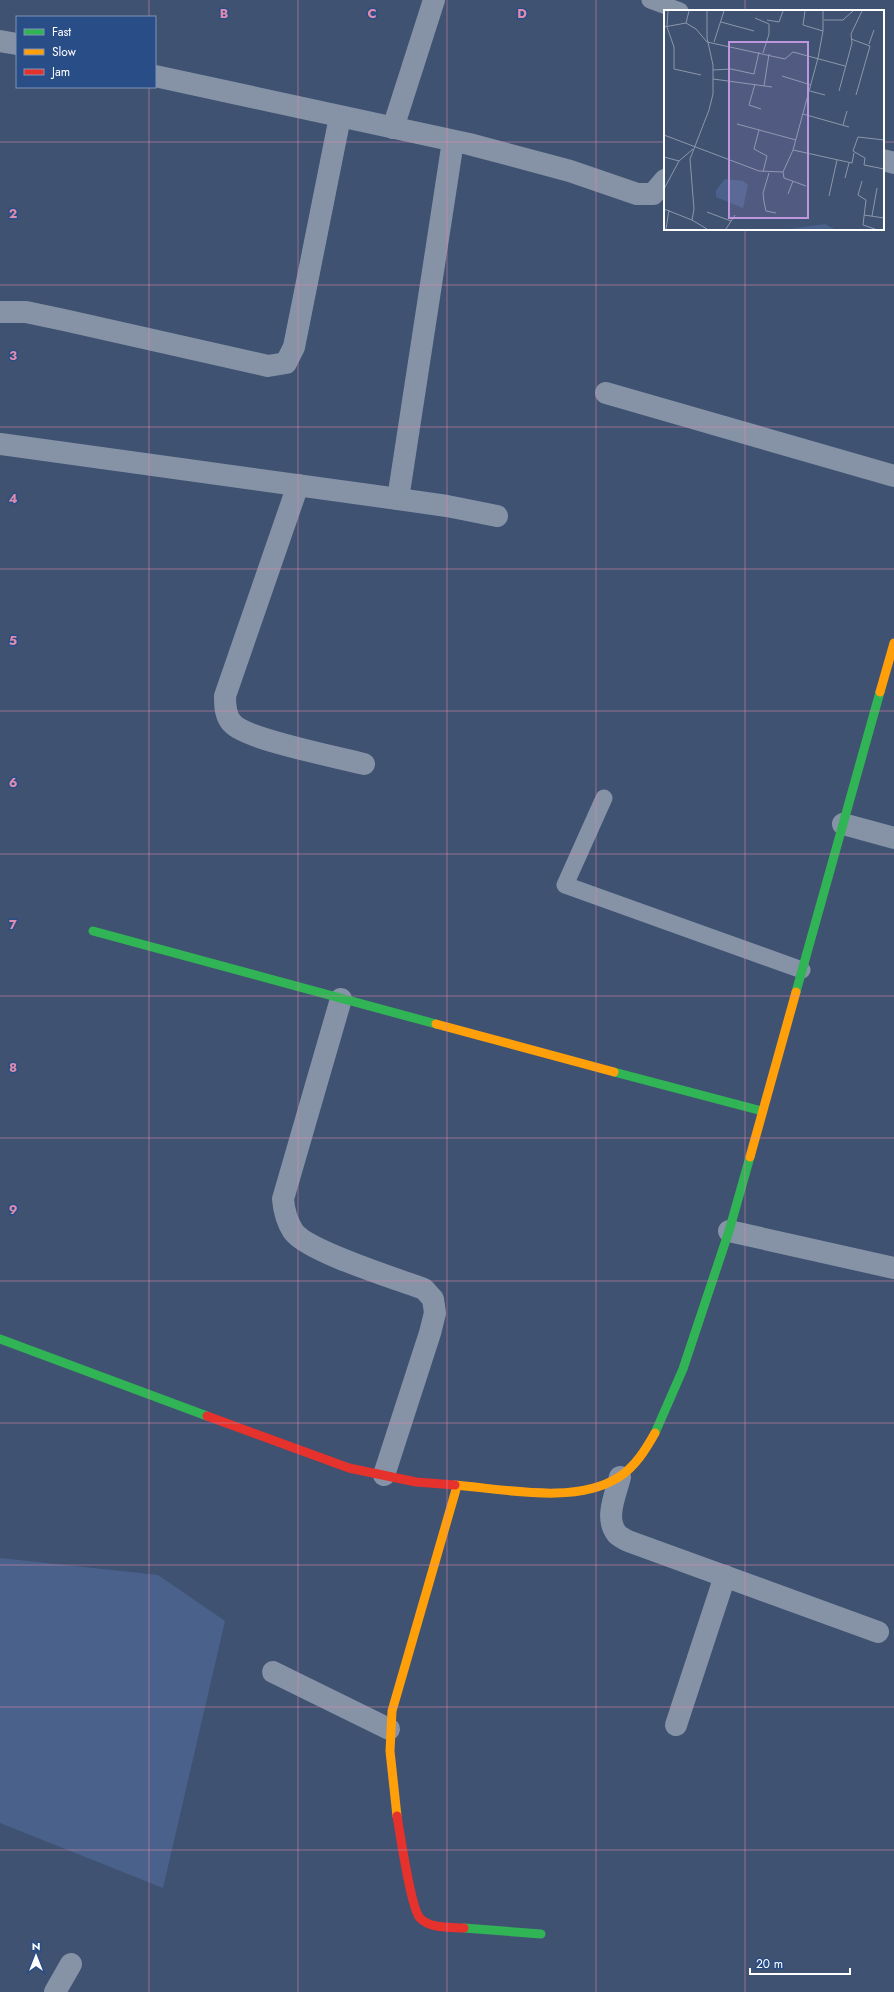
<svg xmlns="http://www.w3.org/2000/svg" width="894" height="1992" font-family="Jost,sans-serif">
<rect width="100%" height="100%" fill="#3f5271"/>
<!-- water -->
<polygon fill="#4a628b" points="0,1558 158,1575 225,1621 163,1888 0,1823"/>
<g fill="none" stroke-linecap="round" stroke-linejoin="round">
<!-- lane -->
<g stroke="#8693a7" stroke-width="17">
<polyline points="650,0 680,11"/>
<polyline points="604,798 565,885 802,970"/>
</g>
<!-- street -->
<g stroke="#8693a7" stroke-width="22">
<polyline points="0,41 17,44"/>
<polyline points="155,76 469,144 570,171 637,194 653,194 665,180"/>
<polyline points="393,128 434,0"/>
<polyline points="883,160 894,163"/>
<polyline points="0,312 26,312 64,320 268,366 286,363 294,347 340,117"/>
<polyline points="606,393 894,476"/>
<polyline points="0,444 398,499 447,506 497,516"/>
<path d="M298,485L225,696C225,705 225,717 233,724C248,740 338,757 364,764"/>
<polyline points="398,499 453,141"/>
<polyline points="843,824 894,838"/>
<path d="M341,999L283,1199C284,1211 286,1220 293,1231C306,1251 397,1279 424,1289L433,1299L435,1313L430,1333L384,1475"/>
<polyline points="729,1231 894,1268"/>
<path d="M620,1477C616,1494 604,1518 617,1534C619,1536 624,1539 628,1541L878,1632"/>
<polyline points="273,1672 389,1729"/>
<polyline points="676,1725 725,1576"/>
<polyline points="55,1992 71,1964"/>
</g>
<!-- fast -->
<g stroke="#30b455" stroke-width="9">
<polyline points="93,931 436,1024"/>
<polyline points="796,992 880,692"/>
<polyline points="614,1072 762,1111"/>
<polyline points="0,1339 207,1416"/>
<polyline points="655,1433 683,1369 729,1231 750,1157"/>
<polyline points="464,1928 541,1934"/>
</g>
<!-- slow -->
<g stroke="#ff9f0a" stroke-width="9">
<polyline points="880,692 894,643"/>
<polyline points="436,1024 614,1072"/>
<polyline points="750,1157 796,992"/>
<path d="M455,1485C504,1489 576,1505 619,1477C635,1467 646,1449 655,1433"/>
<polyline points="397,1816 390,1751 392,1711 457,1486"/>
</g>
<!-- jam -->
<g stroke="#e5322d" stroke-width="9">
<polyline points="207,1416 349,1468 416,1482 455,1485"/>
<path d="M397,1816C400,1833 411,1909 420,1918C430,1929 451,1927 464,1928"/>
</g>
</g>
<!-- grid -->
<path fill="none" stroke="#e08cad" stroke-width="1" stroke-opacity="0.55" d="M149,0V17M298,0V1992M447,0V1992M596,0V1992M745,0V11M149,87V1992M0,142H665M883,142H894M745,229V1992M0,285H894M0,427H894M0,569H894M0,711H894M0,854H894M0,996H894M0,1138H894M0,1281H894M0,1423H894M0,1565H894M0,1707H894M0,1850H894"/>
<!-- overview -->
<g transform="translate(664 10)">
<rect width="220" height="220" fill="#3f5271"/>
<path d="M61,169L79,171L84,175L79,198L52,187V180ZM161,214L170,219H124L132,218Z" fill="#4a628b"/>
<path fill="none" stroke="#8c97aa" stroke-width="1" d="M4,1L3,17L10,37V59L37,65M141,1L139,15L159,21M91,8L105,14V24L99,43M103,10L115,12L119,1M160,10H179L189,1M57,12L90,21M22,13L25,1M0,17L22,13L32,19L43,32L121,49L129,42L181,56M187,29L206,36L192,85M50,32L60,1M205,34L210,20M49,60L67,59L90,64L95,42M118,66L147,75M49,69L108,77M91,74L85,95L97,99M100,76L105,44M146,81L161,85M175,81L188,33L187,24L198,1M139,104L185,117M73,114L132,130M179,115L183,101M95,120L90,139L103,146L99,162M0,125L95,161L119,162L129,140L154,48L159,21V1M220,130L194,127L189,141L201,148L200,155L220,159M129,140L188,153L190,143M0,147L15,151M119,162L120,168L142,176M105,163L99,183L100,192L102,201L112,203M181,168L185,153M198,171L194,185L202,190L199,215L211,219M0,179L15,151L29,139M124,184L129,171M165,186L173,150M0,199L28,210L43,219M43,202L67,211M200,205L220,208M208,206L213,178M28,210L30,199L26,149L45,100L49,84V55L43,28V1M2,219L5,200M62,219L71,205"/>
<path fill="#bd96df" fill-opacity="0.15" stroke="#bd96df" stroke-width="2" d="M65,32H144V208H65Z"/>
<rect width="220" height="220" fill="none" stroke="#fff" stroke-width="2"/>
</g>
<g font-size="13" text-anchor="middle" font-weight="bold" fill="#e08cad" stroke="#294d87" stroke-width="3" stroke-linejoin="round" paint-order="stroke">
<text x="224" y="18">B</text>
<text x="372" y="18">C</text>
<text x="522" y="18">D</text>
<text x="13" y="218">2</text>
<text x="13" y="360">3</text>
<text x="13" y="503">4</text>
<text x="13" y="645">5</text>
<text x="13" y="787">6</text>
<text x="13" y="929">7</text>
<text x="13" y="1072">8</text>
<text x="13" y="1214">9</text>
</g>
<!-- legend -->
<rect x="16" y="16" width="140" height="72" fill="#294d87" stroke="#7f94b7"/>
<rect x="24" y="29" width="20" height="6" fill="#30b455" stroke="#7f94b7"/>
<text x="52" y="36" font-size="12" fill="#ffffff">Fast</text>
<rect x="24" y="49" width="20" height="6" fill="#ff9f0a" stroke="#7f94b7"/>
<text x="52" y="56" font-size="12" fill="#ffffff">Slow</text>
<rect x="24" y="69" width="20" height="6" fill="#e5322d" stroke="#7f94b7"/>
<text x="52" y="76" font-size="12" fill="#ffffff">Jam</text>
<!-- north arrow -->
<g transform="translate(36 1956)" stroke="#294d87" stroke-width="3" paint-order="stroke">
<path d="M0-3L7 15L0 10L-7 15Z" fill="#ffffff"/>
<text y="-6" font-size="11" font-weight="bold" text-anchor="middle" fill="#ffffff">N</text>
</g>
<!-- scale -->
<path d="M750 1968v6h100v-6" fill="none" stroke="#ffffff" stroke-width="2"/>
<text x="756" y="1968" font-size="12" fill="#ffffff" stroke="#294d87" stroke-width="3" paint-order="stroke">20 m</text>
</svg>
